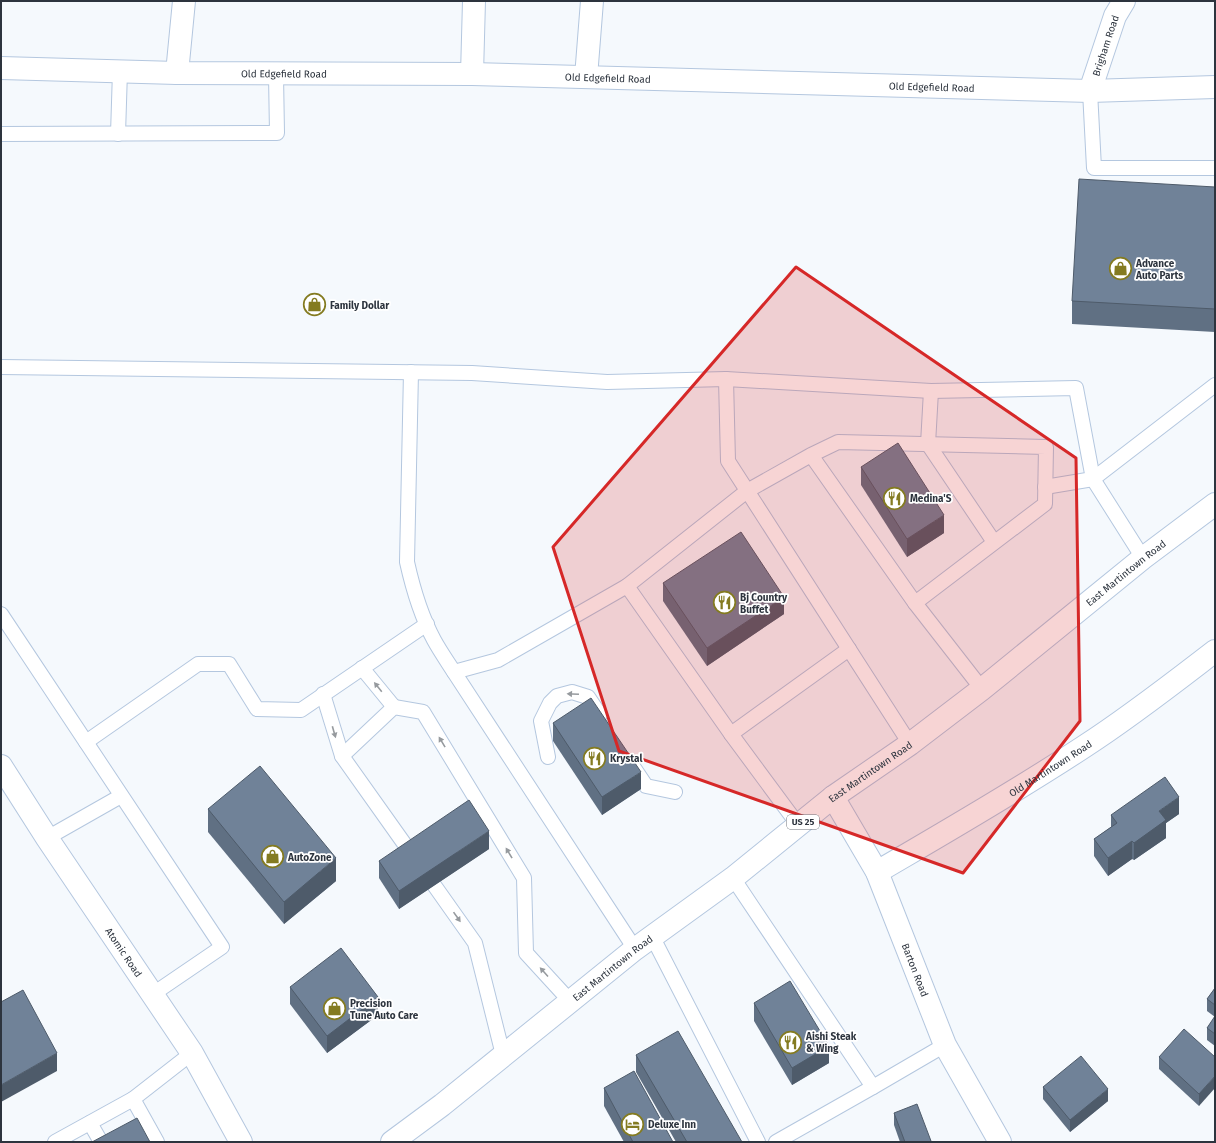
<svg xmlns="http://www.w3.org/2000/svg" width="1216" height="1143" font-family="'Fira Sans',sans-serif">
<rect width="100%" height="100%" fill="#f5f9fd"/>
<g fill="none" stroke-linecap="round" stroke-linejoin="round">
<defs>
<g id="lane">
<polyline points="1090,91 1094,168 1215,168"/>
<polyline points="1,134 277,133 276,75"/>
<polyline points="118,134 120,71"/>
<polyline points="1,367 472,373 607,382 726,379 931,391 1076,388 1093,479 1143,558"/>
<path d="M411,372L407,562C413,589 421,616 434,640C440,651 447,661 454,672L635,949"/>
<polyline points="726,379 728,461 910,744"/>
<polyline points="931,391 928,444 994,542"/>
<polyline points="1045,487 1093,479 1215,385"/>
<polyline points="627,586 731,734 799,826"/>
<polyline points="915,603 982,689"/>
<polyline points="1,614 222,947 153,994"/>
<polyline points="362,668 394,707"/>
<polyline points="454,672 498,660 627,586 747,491 811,455 838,442 1046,447 1045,504 915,603 811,455"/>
<polyline points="323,694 342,756 413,856"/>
<polyline points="731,734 849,649"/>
<polyline points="86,742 198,664 229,664 257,709 301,710 427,624"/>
<polyline points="342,756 394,707 423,712 524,878 526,953 570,1001"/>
<polyline points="548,757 541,721 550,703 557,696 572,692 588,697 600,715"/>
<polyline points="630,762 646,786 675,792"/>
<polyline points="47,838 121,796"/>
<polyline points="733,878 873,1087 945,1045"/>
<polyline points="434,885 475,943 503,1055"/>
<polyline points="652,936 758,1142"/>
<polyline points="133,1099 192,1053"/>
<polyline points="90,1123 101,1142"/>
<polyline points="55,1142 133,1099 157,1142"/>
<polyline points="776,1142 873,1087"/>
</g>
<g id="street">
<polyline points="177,73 184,1"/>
<polyline points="472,74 474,1"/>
<polyline points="586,77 592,1"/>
<path id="s1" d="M1090,91L1115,16L1124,1"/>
<path id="s2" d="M833,797L877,872L945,1045L1000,1142"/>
<path id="s3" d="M877,872C947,831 1017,791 1085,746C1130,717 1172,684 1215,651"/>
</g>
<g id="secondary">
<path id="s4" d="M1,68L177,73L472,74L1090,91L1215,87"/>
<path id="s5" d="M1,766L47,838L192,1053L241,1142"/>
</g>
<g id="primary">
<path id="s6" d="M392,1142L442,1105L635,949L733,878L833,797L910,744L982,689L1143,558L1215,504"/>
</g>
</defs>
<!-- lane casing -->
<use href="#lane" stroke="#b4c7df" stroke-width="16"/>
<!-- street casing -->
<use href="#street" stroke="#b4c7df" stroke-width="24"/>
<!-- secondary casing -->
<use href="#secondary" stroke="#b4c7df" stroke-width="24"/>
<!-- primary casing -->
<use href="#primary" stroke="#b4c7df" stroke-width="24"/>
<!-- lane -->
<use href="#lane" stroke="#fff" stroke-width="14"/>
<!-- street -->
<use href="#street" stroke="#fff" stroke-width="22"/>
<!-- secondary -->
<use href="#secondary" stroke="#fff" stroke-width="22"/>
<!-- primary -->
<use href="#primary" stroke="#fff" stroke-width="22"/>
</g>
<!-- wall -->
<g fill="#607083">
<polygon points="1215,187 1215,332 1072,324 1072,301"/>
<polygon points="861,467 944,533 907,557 861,485"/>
<polygon points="663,583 784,614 707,666 663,601"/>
<polygon points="553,723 641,789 602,815 553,741"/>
<polygon points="208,809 336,881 284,924 208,832"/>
<polygon points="1179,814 1166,823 1166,838 1134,860 1132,859 1108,876 1094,856 1094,839 1111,827 1111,815"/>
<polygon points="489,849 399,909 379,878 379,861"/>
<polygon points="290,987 378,1015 327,1053 290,1004"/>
<polygon points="1215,988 1215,1046 1207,1040 1207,1028 1215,1017 1207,1011 1207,999"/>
<polygon points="754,1003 829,1063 792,1085 754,1021"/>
<polygon points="636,1055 742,1142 676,1142 636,1072"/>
<polygon points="1159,1057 1215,1057 1199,1106 1159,1069"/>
<polygon points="1043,1087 1108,1101 1070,1132 1043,1099"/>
<polygon points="604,1088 673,1142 624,1142 604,1106"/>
<polygon points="894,1113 931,1142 900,1142 894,1125"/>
</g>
<!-- shaded-wall -->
<g fill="#4e5b6a">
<polygon points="944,515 944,533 907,557 907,539"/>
<polygon points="784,597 784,614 707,666 707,648"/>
<polygon points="641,772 641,789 602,815 602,797"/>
<polygon points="1179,797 1179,814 1166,823 1166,838 1134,860 1134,843 1159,811"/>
<polygon points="489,831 489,849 399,909 399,891"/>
<polygon points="1132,841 1132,859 1108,876 1108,858"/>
<polygon points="336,858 336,881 284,924 284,902"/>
<polygon points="378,997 378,1015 327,1053 327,1036"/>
<polygon points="829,1046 829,1063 792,1085 792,1068"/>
<polygon points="57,1053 57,1071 1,1102 1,1085"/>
<polygon points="1215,1076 1215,1088 1199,1106 1199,1094"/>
<polygon points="1108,1089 1108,1101 1070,1132 1070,1120"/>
</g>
<!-- building -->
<g fill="#708298" stroke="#4e5b6a">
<polygon points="1079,179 1215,187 1215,309 1072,301"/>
<polygon points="898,443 944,515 907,539 861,467"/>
<polygon points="741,532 784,597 707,648 663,583"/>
<polygon points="591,698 641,772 602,797 553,723"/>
<polygon points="260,766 336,858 284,902 208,809"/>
<polygon points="1165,777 1179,797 1159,811 1166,820 1134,843 1132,841 1108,858 1094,839 1117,823 1111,815"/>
<polygon points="469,800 489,831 399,891 379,861"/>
<polygon points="341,948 378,997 327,1036 290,987"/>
<polygon points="790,981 829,1046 792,1068 754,1003"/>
<polygon points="1215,988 1215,1005 1207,999"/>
<polygon points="23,990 57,1053 1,1085 1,1002"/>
<polygon points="1215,1016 1215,1034 1207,1028"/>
<polygon points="1184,1029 1215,1057 1215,1076 1199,1094 1159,1057"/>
<polygon points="678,1031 742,1142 687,1142 636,1055"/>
<polygon points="1081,1056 1108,1089 1070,1120 1043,1087"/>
<polygon points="634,1071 673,1142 633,1142 604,1088"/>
<polygon points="917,1104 931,1141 929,1142 905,1142 894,1113"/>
<polygon points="137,1118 150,1142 92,1142"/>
</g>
<!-- one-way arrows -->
<defs><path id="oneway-solid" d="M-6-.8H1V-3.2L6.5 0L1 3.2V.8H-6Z"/></defs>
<g fill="#969a9e">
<use href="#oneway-solid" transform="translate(378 687) rotate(-129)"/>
<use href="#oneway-solid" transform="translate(573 694) rotate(-177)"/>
<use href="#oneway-solid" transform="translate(334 732) rotate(74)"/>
<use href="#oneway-solid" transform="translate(442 742) rotate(-121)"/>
<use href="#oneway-solid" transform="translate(509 853) rotate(-121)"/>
<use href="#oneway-solid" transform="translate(457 917) rotate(55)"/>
<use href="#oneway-solid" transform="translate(544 972) rotate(-132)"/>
</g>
<!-- marked area -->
<path fill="#d62828" fill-opacity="0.2" stroke="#d62828" stroke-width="3" stroke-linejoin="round" d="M796,267L1076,458L1080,721L963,873L619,751L553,547Z"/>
<!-- icons -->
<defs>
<symbol id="shop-ring" viewBox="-11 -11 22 22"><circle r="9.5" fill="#fff" stroke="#847b21" stroke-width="1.5"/><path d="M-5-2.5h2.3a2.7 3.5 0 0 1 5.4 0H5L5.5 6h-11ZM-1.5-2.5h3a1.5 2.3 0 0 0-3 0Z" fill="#847b21"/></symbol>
<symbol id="restaurant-ring" viewBox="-11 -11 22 22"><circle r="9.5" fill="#fff" stroke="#847b21" stroke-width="1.5"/><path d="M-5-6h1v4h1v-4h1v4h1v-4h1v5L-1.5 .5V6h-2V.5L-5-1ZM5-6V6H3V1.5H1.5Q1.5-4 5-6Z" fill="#847b21"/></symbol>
<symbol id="hotel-ring" viewBox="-11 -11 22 22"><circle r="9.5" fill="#fff" stroke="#847b21" stroke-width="1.5"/><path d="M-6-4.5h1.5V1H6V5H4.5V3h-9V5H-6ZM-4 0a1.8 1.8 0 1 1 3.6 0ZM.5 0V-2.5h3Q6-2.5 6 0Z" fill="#847b21"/></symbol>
</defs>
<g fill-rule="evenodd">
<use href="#shop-ring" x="1108" y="256" width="25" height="25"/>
<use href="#shop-ring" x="302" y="292" width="25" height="25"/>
<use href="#restaurant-ring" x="882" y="486" width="25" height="25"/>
<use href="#restaurant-ring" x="712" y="590" width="25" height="25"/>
<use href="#restaurant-ring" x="582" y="746" width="25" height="25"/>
<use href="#shop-ring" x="260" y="844" width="25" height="25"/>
<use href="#shop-ring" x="322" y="996" width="25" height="25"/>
<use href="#restaurant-ring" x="778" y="1030" width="25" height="25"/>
<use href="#hotel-ring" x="620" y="1112" width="25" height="25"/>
</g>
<g text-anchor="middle" stroke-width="3.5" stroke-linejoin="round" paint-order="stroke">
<!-- shield labels -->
<rect fill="#fff" stroke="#6c7178" stroke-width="1" x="787" y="815" width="32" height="14" rx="3"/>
<g font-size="9" font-weight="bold" fill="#2d343e">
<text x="803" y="825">US 25</text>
</g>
<!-- street labels -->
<g font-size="10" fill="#2d343e" stroke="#fff">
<text dy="4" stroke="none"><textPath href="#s1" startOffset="48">Brigham Road</textPath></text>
<text dy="4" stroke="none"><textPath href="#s4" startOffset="283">Old Edgefield Road</textPath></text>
<text dy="4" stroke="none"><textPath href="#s4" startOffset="607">Old Edgefield Road</textPath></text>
<text dy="4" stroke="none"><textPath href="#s4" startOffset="931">Old Edgefield Road</textPath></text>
<text dy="4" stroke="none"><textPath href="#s6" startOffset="929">East Martintown Road</textPath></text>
<text dy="4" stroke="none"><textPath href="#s3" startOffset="202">Old Martintown Road</textPath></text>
<text dy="4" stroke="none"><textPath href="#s6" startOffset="605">East Martintown Road</textPath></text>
<text dy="4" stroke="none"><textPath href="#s5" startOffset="223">Atomic Road</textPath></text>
<text dy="4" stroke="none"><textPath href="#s6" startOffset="281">East Martintown Road</textPath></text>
<text dy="4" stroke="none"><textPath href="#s2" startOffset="192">Barton Road</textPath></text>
</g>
<!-- poi labels -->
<g font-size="10" font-weight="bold" fill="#2d343e" stroke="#fff" text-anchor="start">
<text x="1136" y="267">Advance<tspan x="1136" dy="12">Auto Parts</tspan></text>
<text x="330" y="309">Family Dollar</text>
<text x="910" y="502">Medina'S</text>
<text x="740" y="601">Bj Country<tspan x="740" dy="12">Buffet</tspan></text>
<text x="610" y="762">Krystal</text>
<text x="288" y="861">AutoZone</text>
<text x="350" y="1007">Precision<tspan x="350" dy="12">Tune Auto Care</tspan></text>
<text x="806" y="1040">Aishi Steak<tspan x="806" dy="12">&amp; Wing</tspan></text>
<text x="648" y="1128">Deluxe Inn</text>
</g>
</g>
<!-- border -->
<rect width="1216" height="1143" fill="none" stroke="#2d343e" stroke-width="4"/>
</svg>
